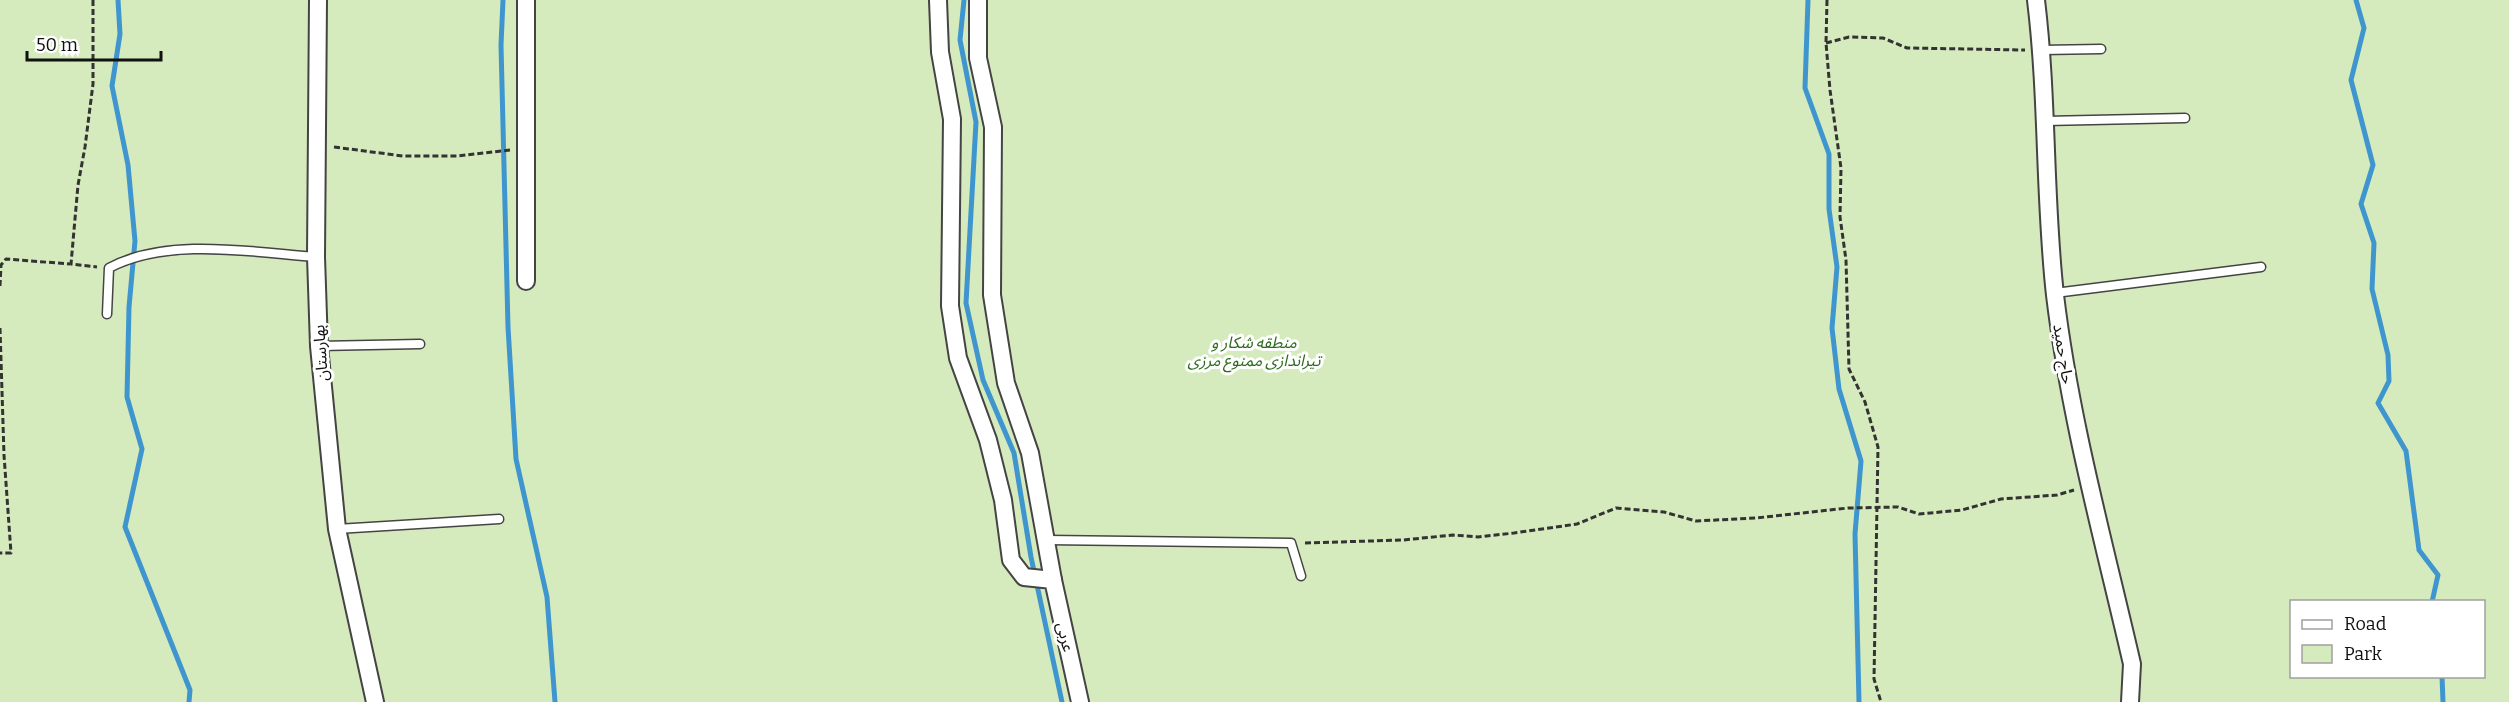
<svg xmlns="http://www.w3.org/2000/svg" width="2509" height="702" font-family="Bitter,'Noto Sans Arabic',serif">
<rect width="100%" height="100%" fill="#fffdf5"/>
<!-- green -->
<path fill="#d5ebbd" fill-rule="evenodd" d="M0,0H2509V702H0ZM2292,602H2484V676H2292Z"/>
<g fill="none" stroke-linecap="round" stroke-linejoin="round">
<!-- stream -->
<g stroke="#3f96cf" stroke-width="5">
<polyline points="118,0 120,34 112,86 128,165 135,241 129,307 127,397 142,449 125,527 190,690 189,702"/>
<polyline points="503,0 501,45 508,327 516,459 547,597 555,702"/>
<polyline points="964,0 960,40 976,122 966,303 983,380 1014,453 1031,557 1062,702"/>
<polyline points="1808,0 1805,88 1829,154 1829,209 1837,267 1832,328 1839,389 1861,461 1855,534 1859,702"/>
<polyline points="2356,0 2364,28 2351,80 2373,165 2361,204 2374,243 2372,289 2388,355 2389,381 2378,403 2406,451 2419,550 2438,575 2432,602"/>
<polyline points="2442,676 2443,702"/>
</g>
<defs>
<g id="lane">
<polyline points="2042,50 2101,49"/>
<polyline points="2045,121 2185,118"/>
<polyline points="2055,293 2261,267"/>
<path d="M107,314L109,268C167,237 252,252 316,257"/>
<polyline points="319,346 420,344"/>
<polyline points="337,529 499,519"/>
<polyline points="1047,540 1291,543 1301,576"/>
</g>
<g id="street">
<polyline points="318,0 316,257 319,346 337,529 375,702"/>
<polyline points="938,0 940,52 952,119 950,306 958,358 988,440 1003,500 1011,560 1024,577 1053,580 1080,702"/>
<polyline points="978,0 978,58 993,127 992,295 1006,383 1030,453 1053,580"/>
<path d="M2036,0C2048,98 2044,197 2055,295C2070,420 2104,542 2132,664L2130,702"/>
<polyline points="526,281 526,0"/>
</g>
</defs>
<!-- lane casing -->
<use href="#lane" stroke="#444" stroke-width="11"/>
<!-- street casing -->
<use href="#street" stroke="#444" stroke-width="20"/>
<!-- path -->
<g stroke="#333" stroke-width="3" stroke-dasharray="6 3" stroke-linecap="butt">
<polyline points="93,0 93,84 85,147 78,185 71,264 97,267"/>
<polyline points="1827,0 1826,43 1830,90 1841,168 1840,217 1846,260 1849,369 1865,402 1878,447 1874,679 1881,702"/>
<polyline points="1826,43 1849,37 1883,38 1907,48 2025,50"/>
<polyline points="334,147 403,156 457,156 510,150"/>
<polyline points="0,286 1,265 6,259 70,264"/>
<polyline points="0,328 4,455 11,553 0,553"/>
<polyline points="1305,543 1403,540 1453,535 1478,537 1514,533 1577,524 1616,508 1664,512 1696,521 1756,518 1848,508 1898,507 1919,514 1962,510 2001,499 2057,495 2074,490"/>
</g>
<!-- lane -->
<use href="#lane" stroke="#fff" stroke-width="8"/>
<!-- street -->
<use href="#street" stroke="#fff" stroke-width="16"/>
</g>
<g text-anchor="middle" stroke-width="6" stroke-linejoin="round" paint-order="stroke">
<!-- park labels -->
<g font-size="16" font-style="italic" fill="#2f6b1f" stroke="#fff">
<text x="1254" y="348">منطقه شکار و<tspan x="1254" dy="18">تیراندازی ممنوع مرزی</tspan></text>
</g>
<!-- street labels -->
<g font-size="16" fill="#111" stroke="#fff">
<text transform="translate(320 353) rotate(-94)" y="6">بهارستان</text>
<text transform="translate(2064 354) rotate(81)" y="6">حاج حمید</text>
<text transform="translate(1066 637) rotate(77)" y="6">عربی</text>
</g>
</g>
<!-- legend -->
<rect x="2290" y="600" width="195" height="78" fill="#ffffff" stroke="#a0a0a0" stroke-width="1.5"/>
<rect x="2302" y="620" width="30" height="9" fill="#ffffff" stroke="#a0a0a0" stroke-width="1.5"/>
<text x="2344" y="630" font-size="18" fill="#111111">Road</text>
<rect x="2302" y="645" width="30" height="18" fill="#d5ebbd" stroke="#a0a0a0" stroke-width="1.5"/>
<text x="2344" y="660" font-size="18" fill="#111111">Park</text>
<!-- scale -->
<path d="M27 51v9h134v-9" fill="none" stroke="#111111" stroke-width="3"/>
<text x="36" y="51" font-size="18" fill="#111111" stroke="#ffffff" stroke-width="4.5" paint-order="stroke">50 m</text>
</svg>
